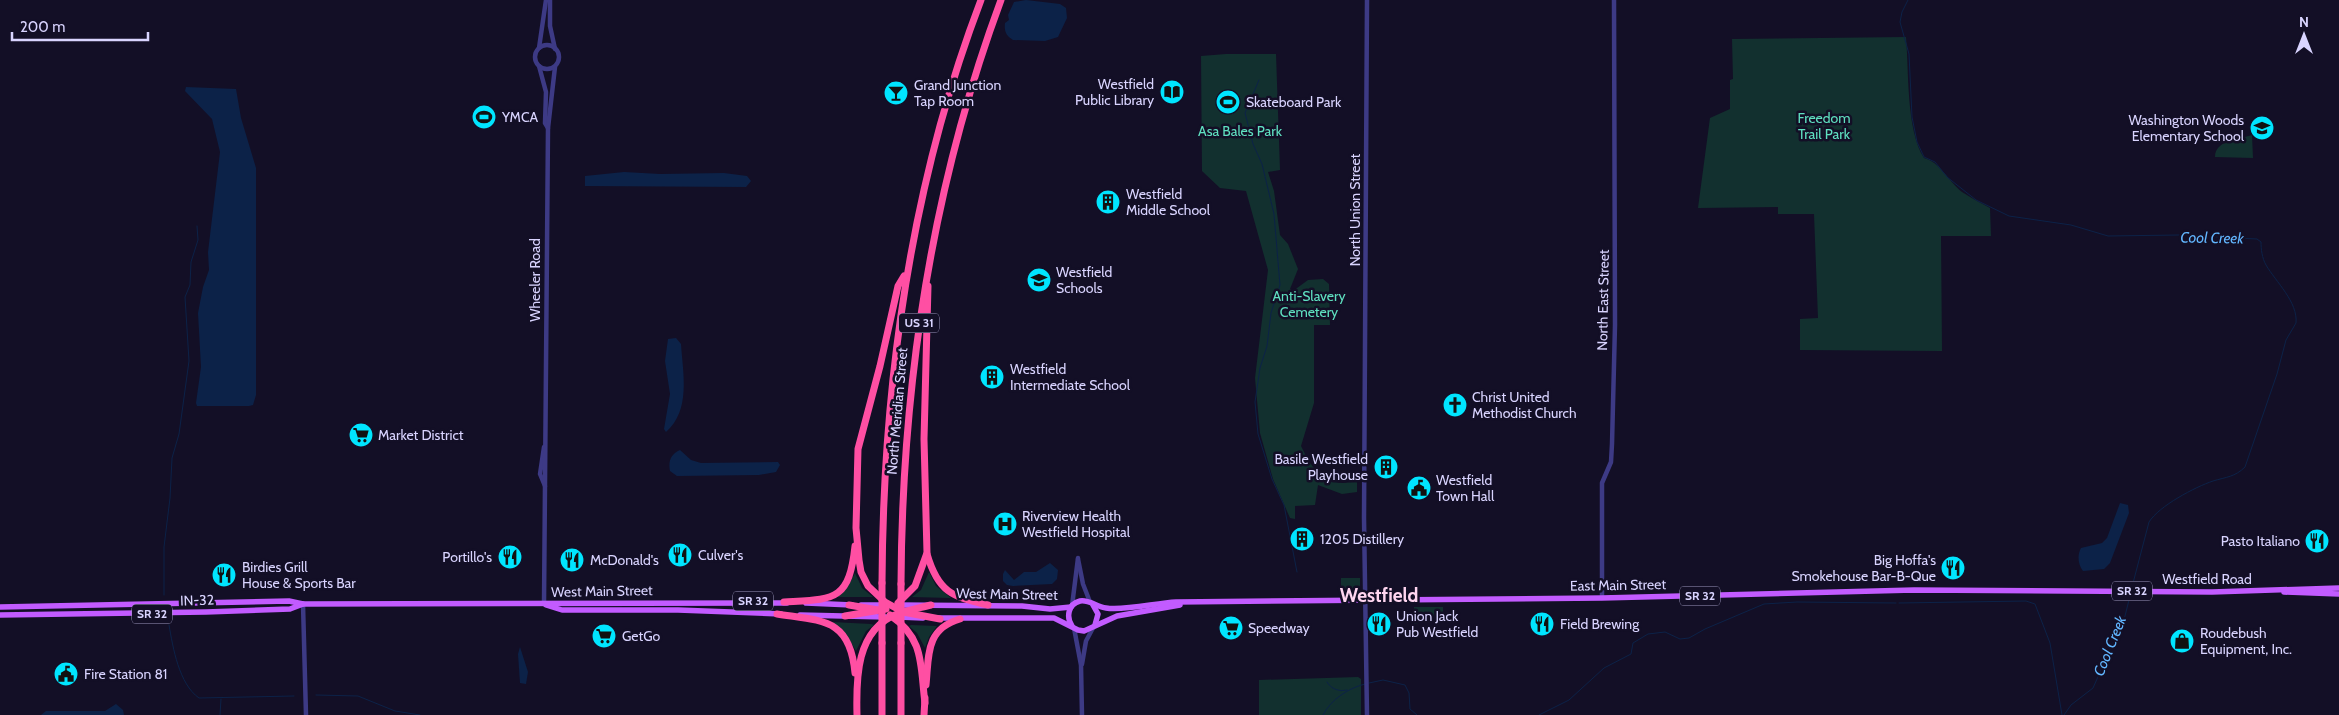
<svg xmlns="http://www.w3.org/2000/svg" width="2339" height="715" font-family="Cabin,sans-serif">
<rect width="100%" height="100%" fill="#130f26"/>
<!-- green -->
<g fill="#12302f">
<path d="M1906,37C1909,71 1906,130 1924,158C1940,162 1949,182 1962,192C1971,198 1981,203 1990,208L1991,236H1941L1942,351L1800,350V319L1818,318L1814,214H1778V207L1698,208L1710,118L1730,109V80L1733,79L1732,39Z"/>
<path d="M1226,54H1276L1280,170L1268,172L1274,191L1280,235L1288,244L1298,269L1290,289L1293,291L1308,280L1323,279L1329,284L1330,325H1314V403L1301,446C1313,471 1325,489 1357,481V492L1342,494L1318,485L1315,505L1295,506V519L1290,518L1273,479L1260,433L1255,378L1268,270L1246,191L1220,188L1202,171L1201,56Z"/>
<path d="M2252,135L2253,158L2215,157C2215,140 2239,139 2252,135Z"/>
<polygon points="929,572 936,586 951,598 912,597 921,590"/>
<polygon points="855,573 862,588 873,597 836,597 847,588"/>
<rect x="1341" y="578" width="19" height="17"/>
<polygon points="1414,607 1443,607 1443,621 1438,618 1414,624"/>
<polygon points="832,622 871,624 874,625 866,631 856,651 846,634"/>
<polygon points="911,625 937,626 929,637 925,648 917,633 909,626"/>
<polygon points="1358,677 1361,679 1361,715 1259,715 1259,680"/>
</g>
<!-- water -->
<g fill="#0c2248">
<path d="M1026,0L1060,4L1066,8L1067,18L1058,37L1045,41L1013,40C1006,36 1004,31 1005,23L1009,20L1008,15L1014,2Z"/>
<polygon points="186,87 236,89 241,118 256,168 256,395 253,405 249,406 197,406 196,403 201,367 198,313 203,287 209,270 208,252 220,152 212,119 185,91"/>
<polygon points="624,172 660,174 724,173 747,176 751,181 746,187 585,186 585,176"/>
<path d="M676,338L681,344C683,374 691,410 666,432L664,429L670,394L665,361L668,339Z"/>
<path d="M680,450L691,460L701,463L778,462L780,465L776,472L759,475L677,476L670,471C668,461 671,454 680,450Z"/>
<path d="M2120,503L2128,505L2129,513L2110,563L2104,569L2083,571C2078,565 2077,555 2081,548L2102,543L2107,538Z"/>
<polygon points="1050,563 1058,570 1057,579 1052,584 1013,586 1007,585 1003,581 1003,574 1005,570 1014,580 1024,572 1036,572"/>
<polygon points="520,647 528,672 526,684 520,683 518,654"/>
<polygon points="116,704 123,710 124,715 41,715 46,711 105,711"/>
</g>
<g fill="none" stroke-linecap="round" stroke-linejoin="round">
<!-- stream -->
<g stroke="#0c2248" stroke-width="1">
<path d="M1908,0L1902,12L1900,22L1909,54L1912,117L1917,142L1924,157L1935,162L1947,177L1976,200L2009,216L2071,225L2108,236L2178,235L2257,239L2261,242C2261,249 2262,258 2266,265C2276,282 2298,302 2296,323L2286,340L2277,374L2245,467C2235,477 2226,477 2213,481C2195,487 2159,506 2149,522L2132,587"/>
<polyline points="1259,80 1245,113 1253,144 1262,164 1274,214 1280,285 1271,313 1267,346 1260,368 1255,402 1258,434 1272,479 1284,505 1297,572"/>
<polyline points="164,595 164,547 170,498 172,458 179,434 189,361 185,297 190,285 191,262 198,240 197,226"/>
<polyline points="1899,603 2026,601 2035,604 2050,643 2062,715"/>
<path d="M169,625C173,648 179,684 199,698L294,696"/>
<path d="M1327,682C1331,689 1339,692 1347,690"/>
<polyline points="1369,683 1383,680 1405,685 1409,693 1410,709 1417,715"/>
<polyline points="316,695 358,696 395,711 420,715"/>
<polyline points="220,715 221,699"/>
<path d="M1323,715C1331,699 1349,688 1365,684"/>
<polyline points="1539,715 1569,700 1604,668 1631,654 1633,643 1648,634 1665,632 1680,639 1689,638 1705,629 1764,604 1797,602 1896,603"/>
<polyline points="2064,715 2071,705 2093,688 2125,616 2130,596"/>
</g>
<!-- minor -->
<g stroke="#3d3a85" stroke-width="4.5">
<polyline points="550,0 550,26 555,49"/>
<polyline points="1367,0 1364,518 1367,715"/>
<circle cx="547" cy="57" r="12"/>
<polyline points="539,48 546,0"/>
<polyline points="539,66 546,92 545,123 548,128"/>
<polyline points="544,447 540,474 545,486"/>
<polyline points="1078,559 1083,584 1090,602"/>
<polyline points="1602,598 1602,483 1611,462 1612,444 1615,325 1614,0"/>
<polyline points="303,604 306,715"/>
<polyline points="544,604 548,128 555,67"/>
<polyline points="1072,606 1078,558"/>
<polyline points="1074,628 1081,665 1082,715"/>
<polyline points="1082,664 1086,641 1093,628"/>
</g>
<!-- major -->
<g stroke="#c25bff" stroke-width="5.5">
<polyline points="2284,592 2339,594"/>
<polyline points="806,603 852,605"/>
<polyline points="546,605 562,610 678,610 781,614"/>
<polyline points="861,605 885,605"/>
<polyline points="899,605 1022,606 1050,609 1071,607"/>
<polyline points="1093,605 1098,614 1095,625"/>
<polyline points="0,607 289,601 303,604 787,603"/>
<polyline points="0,615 206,612 290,609 303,604"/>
<polyline points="800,615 886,617"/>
<polyline points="898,617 923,618"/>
<polyline points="938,618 1054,618 1078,630 1084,631 1117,616 1180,605"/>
<path d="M1072,626C1066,617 1068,604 1080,601C1088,599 1097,607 1106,608C1124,611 1156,603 1176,602L1602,598L1914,590L2212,592L2339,588"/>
</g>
<!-- highway -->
<g stroke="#ff4fa3" stroke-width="7">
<polyline points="904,276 898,286 880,366 858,449 856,528 859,560 861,572 868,586 885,602 903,612 940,619"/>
<path d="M927,554C938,592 952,597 988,605"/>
<path d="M882,583C883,385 910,186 981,0"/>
<path d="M901,584C902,385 932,186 1001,0"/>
<path d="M784,602C834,599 849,602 855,546"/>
<polyline points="898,603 915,586 927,553 924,439 928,286"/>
<polyline points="849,605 878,610"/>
<path d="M777,614C823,621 850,618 855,673"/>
<path d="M890,615C925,639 920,665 925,703"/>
<polyline points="845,616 886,609"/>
<path d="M926,685C929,656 925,629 960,619"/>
<path d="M857,715C856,678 856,630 897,614C908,610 920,608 931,605"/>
<polyline points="882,715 882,643"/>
<polyline points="901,715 901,643"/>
<polyline points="924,715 925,698"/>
</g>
<!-- highway-bridge -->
<g stroke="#ff4fa3" stroke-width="7">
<polyline points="882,583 882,643"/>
<polyline points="901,584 901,643"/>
</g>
</g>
<!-- icons -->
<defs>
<symbol id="library-disc" viewBox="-11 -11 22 22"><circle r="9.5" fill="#00e5ff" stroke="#130f26"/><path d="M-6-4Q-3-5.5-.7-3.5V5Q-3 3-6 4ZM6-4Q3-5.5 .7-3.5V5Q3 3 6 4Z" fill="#111"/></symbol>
<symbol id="bar-disc" viewBox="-11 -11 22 22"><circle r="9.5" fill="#00e5ff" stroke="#130f26"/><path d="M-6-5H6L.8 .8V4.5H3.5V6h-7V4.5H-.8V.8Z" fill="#111"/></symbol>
<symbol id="stadium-disc" viewBox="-11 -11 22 22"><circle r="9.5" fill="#00e5ff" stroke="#130f26"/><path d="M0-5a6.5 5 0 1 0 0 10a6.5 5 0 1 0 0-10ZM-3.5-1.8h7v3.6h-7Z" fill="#111"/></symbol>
<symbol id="school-disc" viewBox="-11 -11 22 22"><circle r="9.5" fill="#00e5ff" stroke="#130f26"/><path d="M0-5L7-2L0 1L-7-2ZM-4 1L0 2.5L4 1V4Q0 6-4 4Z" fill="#111"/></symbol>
<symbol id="building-disc" viewBox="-11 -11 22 22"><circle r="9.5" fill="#00e5ff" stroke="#130f26"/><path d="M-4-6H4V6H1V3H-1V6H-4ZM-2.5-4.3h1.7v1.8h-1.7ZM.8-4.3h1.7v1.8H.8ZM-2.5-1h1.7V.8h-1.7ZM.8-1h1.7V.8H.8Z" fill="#111"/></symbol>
<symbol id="church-disc" viewBox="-11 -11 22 22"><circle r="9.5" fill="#00e5ff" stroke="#130f26"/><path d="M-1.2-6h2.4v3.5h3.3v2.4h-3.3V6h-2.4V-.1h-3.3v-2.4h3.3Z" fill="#111"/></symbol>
<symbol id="supermarket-disc" viewBox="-11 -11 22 22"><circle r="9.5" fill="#00e5ff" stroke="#130f26"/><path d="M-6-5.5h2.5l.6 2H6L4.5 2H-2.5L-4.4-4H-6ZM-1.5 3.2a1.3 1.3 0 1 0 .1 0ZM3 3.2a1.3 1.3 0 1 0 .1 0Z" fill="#111"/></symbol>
<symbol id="civic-disc" viewBox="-11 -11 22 22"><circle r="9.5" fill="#00e5ff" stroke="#130f26"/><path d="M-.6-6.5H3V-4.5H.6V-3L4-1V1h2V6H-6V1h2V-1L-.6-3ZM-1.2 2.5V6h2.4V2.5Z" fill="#111"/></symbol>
<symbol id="hospital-disc" viewBox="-11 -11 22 22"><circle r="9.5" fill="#00e5ff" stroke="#130f26"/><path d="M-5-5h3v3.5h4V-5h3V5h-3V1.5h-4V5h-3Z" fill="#111"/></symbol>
<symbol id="restaurant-disc" viewBox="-11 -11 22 22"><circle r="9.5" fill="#00e5ff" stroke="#130f26"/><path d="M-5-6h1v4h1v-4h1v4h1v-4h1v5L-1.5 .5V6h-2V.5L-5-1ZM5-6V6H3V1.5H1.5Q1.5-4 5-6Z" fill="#111"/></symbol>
<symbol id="shop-disc" viewBox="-11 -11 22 22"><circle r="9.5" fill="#00e5ff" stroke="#130f26"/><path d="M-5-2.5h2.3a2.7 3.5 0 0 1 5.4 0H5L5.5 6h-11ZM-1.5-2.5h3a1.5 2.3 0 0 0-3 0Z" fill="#111"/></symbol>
</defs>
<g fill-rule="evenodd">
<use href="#library-disc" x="1158" y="78" width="28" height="28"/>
<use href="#bar-disc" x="882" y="79" width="28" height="28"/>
<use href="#stadium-disc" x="1214" y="88" width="28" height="28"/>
<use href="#stadium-disc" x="470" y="103" width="28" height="28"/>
<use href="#school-disc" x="2248" y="114" width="28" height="28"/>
<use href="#building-disc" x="1094" y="188" width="28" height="28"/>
<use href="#school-disc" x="1025" y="266" width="28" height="28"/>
<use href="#building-disc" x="978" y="363" width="28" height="28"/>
<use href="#church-disc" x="1441" y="391" width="28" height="28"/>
<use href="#supermarket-disc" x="347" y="421" width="28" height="28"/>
<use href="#building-disc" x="1372" y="453" width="28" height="28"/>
<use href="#civic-disc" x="1405" y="474" width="28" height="28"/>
<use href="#hospital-disc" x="991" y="510" width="28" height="28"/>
<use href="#building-disc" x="1288" y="525" width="28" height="28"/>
<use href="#restaurant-disc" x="2303" y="527" width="28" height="28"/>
<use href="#restaurant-disc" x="666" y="541" width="28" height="28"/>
<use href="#restaurant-disc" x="496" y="543" width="28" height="28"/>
<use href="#restaurant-disc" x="558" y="546" width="28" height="28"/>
<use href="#restaurant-disc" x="1939" y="554" width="28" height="28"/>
<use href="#restaurant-disc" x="210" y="561" width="28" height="28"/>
<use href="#restaurant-disc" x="1365" y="610" width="28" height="28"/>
<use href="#restaurant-disc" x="1528" y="610" width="28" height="28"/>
<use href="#supermarket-disc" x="1217" y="614" width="28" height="28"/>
<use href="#supermarket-disc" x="590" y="622" width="28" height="28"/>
<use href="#shop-disc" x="2168" y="627" width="28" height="28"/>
<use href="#civic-disc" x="52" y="660" width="28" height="28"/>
</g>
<g text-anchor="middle" stroke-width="5" stroke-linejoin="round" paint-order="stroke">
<!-- shield labels -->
<g fill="#130f26" stroke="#9e99be" stroke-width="1">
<rect x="899" y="313.5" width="40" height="19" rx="4"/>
<rect x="2112" y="581.5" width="40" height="19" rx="4"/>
<rect x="1680" y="586.5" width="40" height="19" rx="4"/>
<rect x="733" y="591.5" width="40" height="19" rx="4"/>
<rect x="132" y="604.5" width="40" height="19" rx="4"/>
</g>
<g font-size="12" font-weight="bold" fill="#d9d4ff">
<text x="919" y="327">US 31</text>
<text x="2132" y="595">SR 32</text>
<text x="1700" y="600">SR 32</text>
<text x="753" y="605">SR 32</text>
<text x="152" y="618">SR 32</text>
</g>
<!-- poi labels -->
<g font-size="14" fill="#d9d4ff" stroke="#130f26" text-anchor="start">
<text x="1154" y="89" text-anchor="end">Westfield<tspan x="1154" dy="16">Public Library</tspan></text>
<text x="914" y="90">Grand Junction<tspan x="914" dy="16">Tap Room</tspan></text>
<text x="1246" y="107">Skateboard Park</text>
<text x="502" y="122">YMCA</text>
<text x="2244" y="125" text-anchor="end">Washington Woods<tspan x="2244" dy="16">Elementary School</tspan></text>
<text x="1126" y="199">Westfield<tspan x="1126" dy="16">Middle School</tspan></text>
<text x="1056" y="277">Westfield<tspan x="1056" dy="16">Schools</tspan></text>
<text x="1010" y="374">Westfield<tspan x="1010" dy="16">Intermediate School</tspan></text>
<text x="1472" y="402">Christ United<tspan x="1472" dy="16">Methodist Church</tspan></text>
<text x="378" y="440">Market District</text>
<text x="1368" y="464" text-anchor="end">Basile Westfield<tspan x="1368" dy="16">Playhouse</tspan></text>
<text x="1436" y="485">Westfield<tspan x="1436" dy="16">Town Hall</tspan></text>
<text x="1022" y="521">Riverview Health<tspan x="1022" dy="16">Westfield Hospital</tspan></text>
<text x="1320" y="544">1205 Distillery</text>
<text x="2300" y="546" text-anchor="end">Pasto Italiano</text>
<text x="698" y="560">Culver's</text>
<text x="492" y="562" text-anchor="end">Portillo's</text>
<text x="590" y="565">McDonald's</text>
<text x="1936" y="565" text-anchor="end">Big Hoffa's<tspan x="1936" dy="16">Smokehouse Bar-B-Que</tspan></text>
<text x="242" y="572">Birdies Grill<tspan x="242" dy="16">House &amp; Sports Bar</tspan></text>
<text x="1396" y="621">Union Jack<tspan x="1396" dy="16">Pub Westfield</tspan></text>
<text x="1560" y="629">Field Brewing</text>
<text x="1248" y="633">Speedway</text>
<text x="2200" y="638">Roudebush<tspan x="2200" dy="16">Equipment, Inc.</tspan></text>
<text x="622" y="641">GetGo</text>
<text x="84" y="679">Fire Station 81</text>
</g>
<!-- park labels -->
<g font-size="14" fill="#5fe0c0" stroke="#130f26">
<text x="1824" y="123">Freedom<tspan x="1824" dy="16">Trail Park</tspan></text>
<text x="1240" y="136">Asa Bales Park</text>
<text x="1309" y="301">Anti-Slavery<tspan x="1309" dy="16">Cemetery</tspan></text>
</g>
<!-- street labels -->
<g font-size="14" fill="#d9d4ff" stroke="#130f26">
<text transform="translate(1355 210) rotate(-90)" y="5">North Union Street</text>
<text transform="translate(535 280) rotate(-90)" y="5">Wheeler Road</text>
<text transform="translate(1603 300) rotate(-89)" y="5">North East Street</text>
<text transform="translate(897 411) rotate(-85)" y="5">North Meridian Street</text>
<text x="2207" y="584">Westfield Road</text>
<text transform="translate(1618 585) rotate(-1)" y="5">East Main Street</text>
<text transform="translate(602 591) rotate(-1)" y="5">West Main Street</text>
<text transform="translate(1007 594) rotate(1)" y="5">West Main Street</text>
<text transform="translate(197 600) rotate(-2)" y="5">IN-32</text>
</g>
<!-- water labels -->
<g font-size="15" font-style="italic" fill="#62b6ff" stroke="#130f26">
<text transform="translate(2212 238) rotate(1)" y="5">Cool Creek</text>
<text transform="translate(2110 646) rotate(-68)" y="5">Cool Creek</text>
</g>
<!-- district labels -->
<g font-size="19" font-weight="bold" fill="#ffd6f0" stroke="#130f26">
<text x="1379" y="602">Westfield</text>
</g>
</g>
<!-- north arrow -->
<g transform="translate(2304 35)" stroke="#130f26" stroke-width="4" paint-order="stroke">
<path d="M0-4L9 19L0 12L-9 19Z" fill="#d9d4ff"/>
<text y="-8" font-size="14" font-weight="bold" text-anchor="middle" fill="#d9d4ff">N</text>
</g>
<!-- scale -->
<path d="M12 32v8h136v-8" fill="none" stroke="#d9d4ff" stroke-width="2.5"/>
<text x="20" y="32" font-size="15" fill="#d9d4ff" stroke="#130f26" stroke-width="4" paint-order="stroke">200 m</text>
</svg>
